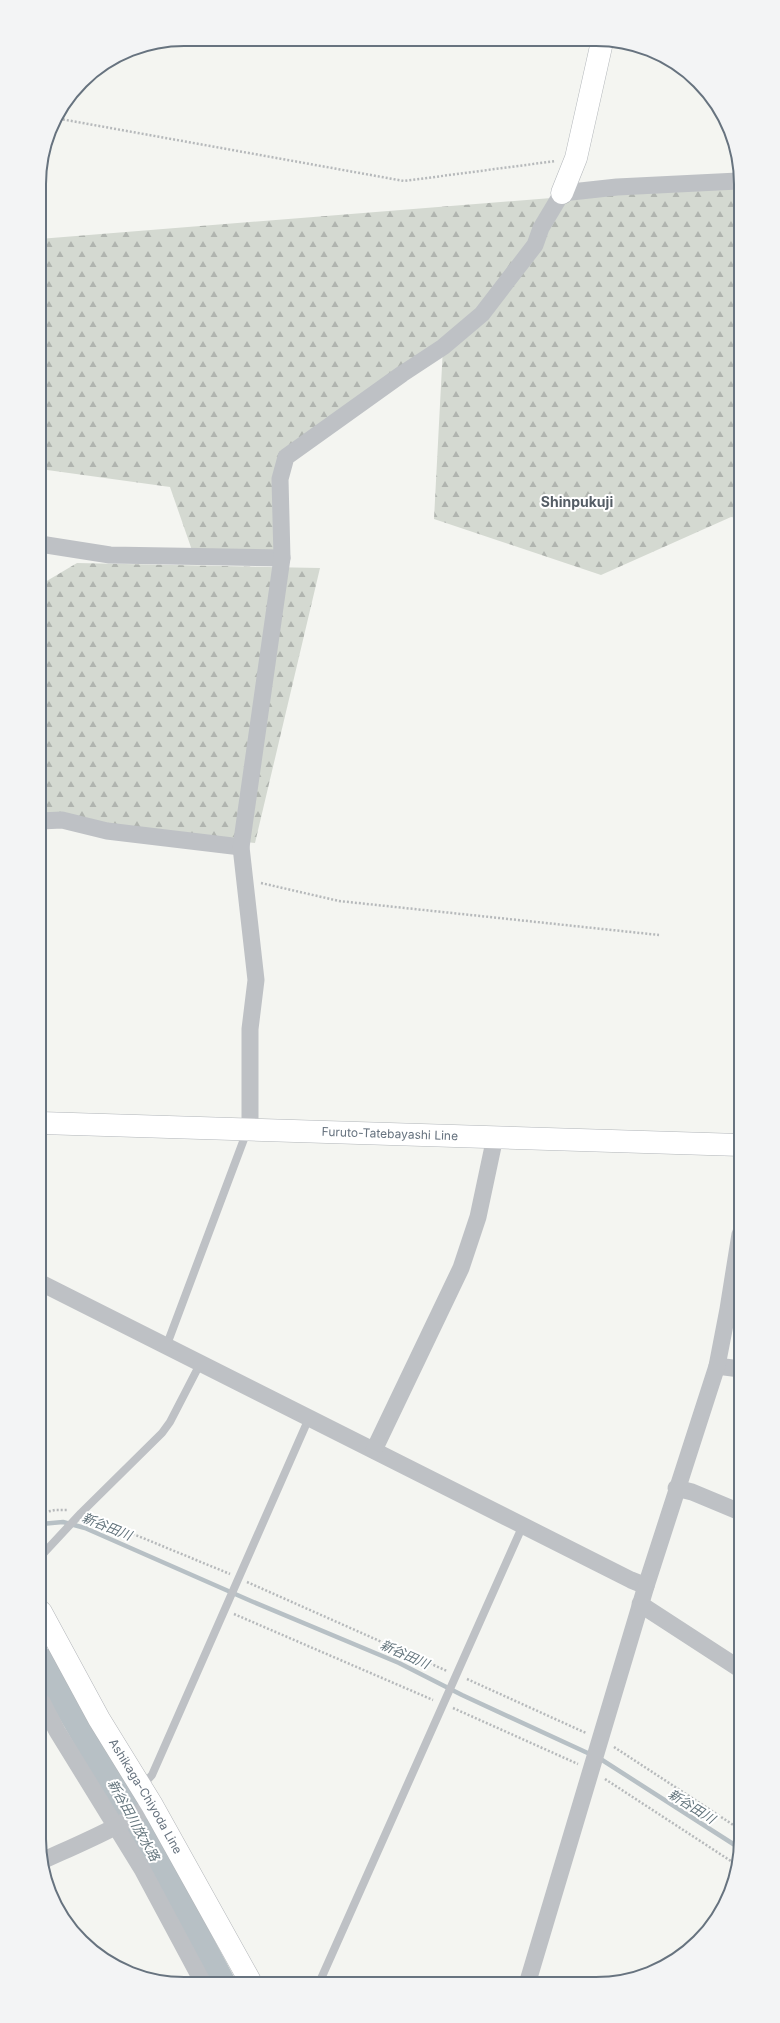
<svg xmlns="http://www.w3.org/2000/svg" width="780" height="2023" font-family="Inter,'Noto Sans JP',sans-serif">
<defs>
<pattern id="forest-firs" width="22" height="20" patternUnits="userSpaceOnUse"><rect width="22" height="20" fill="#d4d9d1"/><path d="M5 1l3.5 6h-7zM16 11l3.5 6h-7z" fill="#b0b4af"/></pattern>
</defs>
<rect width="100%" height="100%" fill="#f4f5f1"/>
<!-- forest -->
<g fill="url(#forest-firs)">
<polygon points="738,183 739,518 731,517 601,575 434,519 443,347 286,457 282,558 194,556 170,487 40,469 39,239"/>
<polygon points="77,563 320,568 255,843 76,824 40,824 40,585"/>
</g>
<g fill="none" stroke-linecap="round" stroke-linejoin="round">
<!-- stream -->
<g stroke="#b7c0c5" stroke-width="4.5">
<polyline points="41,1524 63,1522 85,1528 251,1601 399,1663 462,1695 592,1755"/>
<polyline points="599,1758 741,1849"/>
</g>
<!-- river -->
<polyline stroke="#b7c0c5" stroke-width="27" points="42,1661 107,1774 127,1805 221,1981"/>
<defs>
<g id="secondary">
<polyline points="562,193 576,158 602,42"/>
<path id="s1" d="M41,1123L740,1145"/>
</g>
<g id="primary">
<path id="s2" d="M41,1612L99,1719L152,1805L250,1981"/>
</g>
</defs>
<!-- secondary casing -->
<use href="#secondary" stroke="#b1b5b9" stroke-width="23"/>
<!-- primary casing -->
<use href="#primary" stroke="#b2b5b9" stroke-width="23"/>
<!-- path -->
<g stroke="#b6b9bb" stroke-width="2.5" stroke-dasharray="2 2" stroke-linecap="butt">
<polyline points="55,118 404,181 556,161"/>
<polyline points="261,883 339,901 659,935"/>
<polyline points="41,1513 55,1510 68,1510"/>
<polyline points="92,1517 230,1574"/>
<polyline points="247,1582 447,1671"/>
<polyline points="234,1614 433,1700"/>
<polyline points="467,1679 586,1733"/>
<polyline points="453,1708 578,1764"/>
<polyline points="614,1747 741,1830"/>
<polyline points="605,1779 737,1865"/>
</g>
<!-- lane -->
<g stroke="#bec1c5" stroke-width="8">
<polyline points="166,1347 247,1131"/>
<polyline points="41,1556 81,1513 162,1433 170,1422 200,1364"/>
<polyline points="141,1787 152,1775 309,1418"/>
<polyline points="320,1981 523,1525"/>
</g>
<!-- street -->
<g stroke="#bec1c5" stroke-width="17">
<polyline points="40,544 110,555 282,558"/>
<polyline points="40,821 62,820 107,831 241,847"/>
<polyline points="247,1131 250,1121 250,1029 256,980 241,847 282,558 280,479 286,457 402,374 443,347 482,314 535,245 541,228 562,193 617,187 738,181"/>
<polyline points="41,1283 631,1580 646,1586"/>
<polyline points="717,1366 740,1369"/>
<polyline points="374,1450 461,1268 478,1217 495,1137"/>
<polyline points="676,1488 692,1492 740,1512"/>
<polyline points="640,1604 740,1669"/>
<polyline points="42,1702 57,1731 142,1869 202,1981"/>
<path d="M42,1861C79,1844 118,1828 152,1805"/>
<polyline points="528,1981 646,1586 717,1366 728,1309 740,1234"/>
</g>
<!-- secondary -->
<use href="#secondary" stroke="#fff" stroke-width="22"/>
<!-- primary -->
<use href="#primary" stroke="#fff" stroke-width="22"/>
</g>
<g text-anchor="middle" stroke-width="4" stroke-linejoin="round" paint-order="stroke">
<!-- street labels -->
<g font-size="12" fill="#67737f" stroke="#fff">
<text dy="4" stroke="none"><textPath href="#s1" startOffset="349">Furuto-Tatebayashi Line</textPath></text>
<text dy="4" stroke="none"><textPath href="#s2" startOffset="212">Ashikaga-Chiyoda Line</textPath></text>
</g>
<!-- water labels -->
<g font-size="13" font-style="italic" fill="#63747c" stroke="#fff">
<text transform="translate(107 1526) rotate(22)" y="5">新谷田川</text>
<text transform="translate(405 1654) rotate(24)" y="5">新谷田川</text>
<text transform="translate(692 1806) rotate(32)" y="5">新谷田川</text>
<text transform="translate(134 1820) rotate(61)" y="5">新谷田川放水路</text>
</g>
<!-- quarter labels -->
<g font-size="14" font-weight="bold" fill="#545d65" stroke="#fff">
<text x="577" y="507">Shinpukuji</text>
</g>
</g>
<!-- crop -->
<path d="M0 0H780V2023H0ZM184 46H596A138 138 0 0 1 734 184V1839A138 138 0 0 1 596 1977H184A138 138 0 0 1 46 1839V184A138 138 0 0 1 184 46Z" fill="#f3f4f5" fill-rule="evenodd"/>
<path fill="none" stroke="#67737f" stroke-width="2" d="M184 46H596A138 138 0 0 1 734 184V1839A138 138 0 0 1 596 1977H184A138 138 0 0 1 46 1839V184A138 138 0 0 1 184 46Z"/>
</svg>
